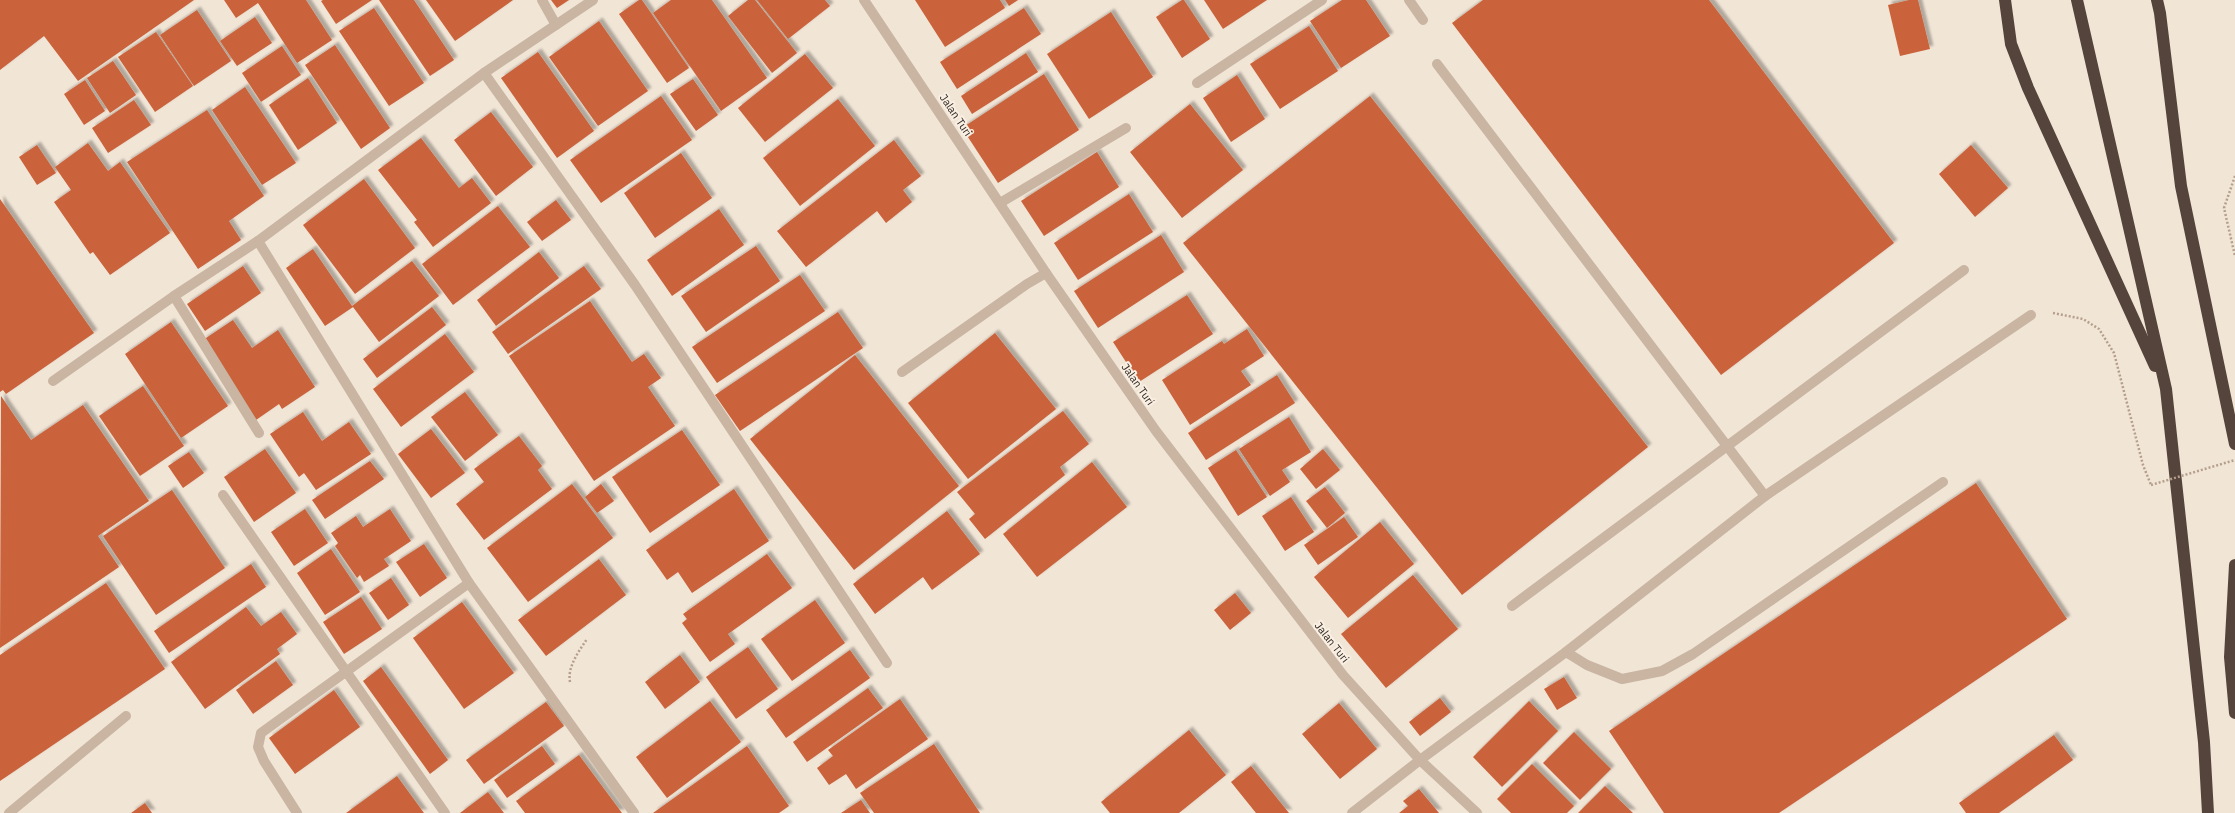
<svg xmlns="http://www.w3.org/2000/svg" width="2235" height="813" font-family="'IBM Plex Sans',sans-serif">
<defs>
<filter id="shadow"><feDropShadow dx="3.5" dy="-3.5" stdDeviation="1" flood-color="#0004"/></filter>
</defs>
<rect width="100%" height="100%" fill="#f1e5d6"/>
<!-- building -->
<g fill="#ca623b" filter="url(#shadow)">
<polygon points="0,0 194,0 78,81 44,36 0,70"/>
<polygon points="224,0 306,0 332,40 297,63 258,3 236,18"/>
<polygon points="323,0 372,0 336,24 321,1"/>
<polygon points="379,0 414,0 454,60 430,76"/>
<polygon points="426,0 513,0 455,41"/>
<polygon points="551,0 569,0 557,8"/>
<polygon points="639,0 642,0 689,68 667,83 619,14"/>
<polygon points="671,0 712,0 767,78 721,111 653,13"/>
<polygon points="748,0 755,0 797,53 772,73 728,16"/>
<polygon points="757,0 825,0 830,6 788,39"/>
<polygon points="915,0 1000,0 1005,8 945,47"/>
<polygon points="1005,0 1018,0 1009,6"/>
<polygon points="1182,0 1184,0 1210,39 1182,58 1156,17"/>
<polygon points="1204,0 1267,0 1223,29"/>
<polygon points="1342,0 1366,0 1390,36 1341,68 1310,21"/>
<polygon points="1483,0 1709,0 1894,243 1721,375 1452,23"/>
<polygon points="1909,0 1918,0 1930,49 1900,56 1888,5"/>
<polygon points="374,8 424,83 389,106 339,31"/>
<polygon points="1024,8 1041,34 957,89 940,62"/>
<polygon points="197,10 231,61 194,86 160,35"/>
<polygon points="1111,12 1153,77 1089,119 1047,54"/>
<polygon points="255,17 272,43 237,66 220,41"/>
<polygon points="599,21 648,91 598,126 549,57"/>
<polygon points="1309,26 1338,71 1280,109 1250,64"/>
<polygon points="156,32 193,86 155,112 118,57"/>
<polygon points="335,45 390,128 361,149 305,65"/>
<polygon points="282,46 301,75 261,102 242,73"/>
<polygon points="538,52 594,131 557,158 501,78"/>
<polygon points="1026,53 1038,72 972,114 961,96"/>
<polygon points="805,54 833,88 765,142 738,108"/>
<polygon points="113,61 136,95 110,113 87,78"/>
<polygon points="1044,74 1079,130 998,183 962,128"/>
<polygon points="1237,75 1265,119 1231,142 1203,98"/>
<polygon points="308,78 337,123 298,150 269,105"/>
<polygon points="693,79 718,115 696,131 670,94"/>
<polygon points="85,80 105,111 84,125 64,94"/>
<polygon points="245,87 296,163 262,185 212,110"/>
<polygon points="661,96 692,140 601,203 570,160"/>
<polygon points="1370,96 1648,447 1462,595 1183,243"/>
<polygon points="838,99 875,146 800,206 763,158"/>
<polygon points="134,100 151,125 108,153 92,128"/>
<polygon points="1190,104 1243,170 1182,218 1130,152"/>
<polygon points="207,110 264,196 229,221 241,240 198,269 127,162"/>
<polygon points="491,112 533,167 496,196 454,140"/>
<polygon points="421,138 459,188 472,178 491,203 433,247 414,222 417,220 378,170"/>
<polygon points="894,140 921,176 903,190 912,202 886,223 877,211 806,267 777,231"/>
<polygon points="88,143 108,171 120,162 170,233 110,275 93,252 90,254 54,202 71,190 55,167"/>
<polygon points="37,145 56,173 37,185 19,157"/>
<polygon points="1971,145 2008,188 1975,217 1939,174"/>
<polygon points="1097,152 1119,187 1044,236 1021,201"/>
<polygon points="681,153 712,198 655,238 624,193"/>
<polygon points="364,179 415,248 355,294 303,225"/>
<polygon points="1129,194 1153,232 1078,280 1054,243"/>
<polygon points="0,199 94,333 6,394 3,390 0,392"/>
<polygon points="556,200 571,220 542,241 527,222"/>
<polygon points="498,206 530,247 453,305 422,264"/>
<polygon points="719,209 744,245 672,296 647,260"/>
<polygon points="1161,235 1184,272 1098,328 1074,291"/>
<polygon points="756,246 780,281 706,332 681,296"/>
<polygon points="313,249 352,306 412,261 439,296 379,342 353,307 325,326 286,268"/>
<polygon points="539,252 559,278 496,326 477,300"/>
<polygon points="243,266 261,293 205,331 187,304"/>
<polygon points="584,266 601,289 508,354 492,332"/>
<polygon points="800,275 825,311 717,383 692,347"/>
<polygon points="1187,295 1213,334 1139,382 1113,342"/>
<polygon points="590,301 632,362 644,354 661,378 648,387 675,426 594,481 509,356"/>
<polygon points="432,307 446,325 377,378 363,359"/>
<polygon points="838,312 863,348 740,431 715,395"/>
<polygon points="233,320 252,348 278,330 315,387 282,409 279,404 256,420 203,340"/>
<polygon points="171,322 228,406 181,438 125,354"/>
<polygon points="1247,329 1264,356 1241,371 1251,385 1190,425 1162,380 1222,341 1224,344"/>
<polygon points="995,333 1056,409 968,479 908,403"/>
<polygon points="445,334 474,372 401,427 373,389"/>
<polygon points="855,355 959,486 854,570 750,439"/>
<polygon points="1277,375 1295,403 1206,460 1188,433"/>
<polygon points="143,386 184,446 140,476 99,416"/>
<polygon points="465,392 498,435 465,461 431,417"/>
<polygon points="1,396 31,440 83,405 149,501 98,536 119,567 0,648"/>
<polygon points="1063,411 1089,444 1060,467 1065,475 985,539 969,519 975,514 957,492"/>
<polygon points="303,412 322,441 349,422 371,454 316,490 304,473 299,477 270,434"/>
<polygon points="1289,417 1311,452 1282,470 1290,482 1270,496 1239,449"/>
<polygon points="431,429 465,473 431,498 398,454"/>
<polygon points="682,430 720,485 650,533 612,477"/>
<polygon points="519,436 542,466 538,470 552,489 484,540 456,504 484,482 474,469"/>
<polygon points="265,449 296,493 254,522 224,477"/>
<polygon points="1323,449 1340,470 1316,489 1300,469"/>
<polygon points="1236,450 1267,497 1238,516 1208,468"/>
<polygon points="189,452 204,473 183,488 168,466"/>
<polygon points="370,461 384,479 325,519 312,500"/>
<polygon points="1092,462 1127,507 1037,577 1003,534"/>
<polygon points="1976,483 2067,619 1779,813 1664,813 1609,731"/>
<polygon points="572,484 613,538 528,602 487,548"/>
<polygon points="601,484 614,501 597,513 585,497"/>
<polygon points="1325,487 1345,513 1327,528 1306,501"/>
<polygon points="734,489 769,541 692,593 678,572 667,580 646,550"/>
<polygon points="172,490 225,568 156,615 103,536"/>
<polygon points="1291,497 1314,532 1285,551 1262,516"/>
<polygon points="305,509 328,543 294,566 271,532"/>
<polygon points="390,509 411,541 384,559 389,566 364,582 360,575 357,578 335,546 338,543 331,533 356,516 363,527"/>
<polygon points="947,511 980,554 932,590 923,577 875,614 853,584"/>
<polygon points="1344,517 1358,537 1318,565 1304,545"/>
<polygon points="1380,522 1414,564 1348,618 1314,577"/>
<polygon points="424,544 447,578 420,597 396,562"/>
<polygon points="331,549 360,592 325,615 297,573"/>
<polygon points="767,554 792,588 728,634 735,644 710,662 682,623 687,619 683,614"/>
<polygon points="599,559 626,595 546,656 518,620"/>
<polygon points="251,564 266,587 169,653 154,631"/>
<polygon points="1413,575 1458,629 1386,688 1341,634"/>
<polygon points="391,578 409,605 388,620 369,593"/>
<polygon points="106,583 165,669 0,781 0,655"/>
<polygon points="1235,593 1251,613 1230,630 1214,610"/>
<polygon points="361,597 382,629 344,654 323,622"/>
<polygon points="815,600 845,643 792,681 761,639"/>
<polygon points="462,602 514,673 464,709 413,638"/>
<polygon points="246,607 261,626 281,612 297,634 277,649 280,654 205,709 171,662"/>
<polygon points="748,647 778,689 736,719 706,677"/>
<polygon points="850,650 870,678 786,738 766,710"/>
<polygon points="680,655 700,682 665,709 645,682"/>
<polygon points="276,661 293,685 253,714 236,690"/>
<polygon points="381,667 448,760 430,774 363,681"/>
<polygon points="1564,677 1577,698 1557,710 1544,689"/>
<polygon points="868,688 883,708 807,762 793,742"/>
<polygon points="334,690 360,727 295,774 269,738"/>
<polygon points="1440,698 1451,712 1420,736 1409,722"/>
<polygon points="900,699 928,739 856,789 846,774 829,785 817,768 833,756 828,750"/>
<polygon points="710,701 741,742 667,798 636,757"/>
<polygon points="1529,701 1558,731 1502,787 1473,757"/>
<polygon points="546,702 564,726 484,784 466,760"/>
<polygon points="1339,703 1377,749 1340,779 1302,734"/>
<polygon points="1189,730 1226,775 1179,813 1110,813 1101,802"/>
<polygon points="1574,732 1611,769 1580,800 1543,763"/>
<polygon points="2054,735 2073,760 1999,813 1966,813 1959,803"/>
<polygon points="934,744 980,813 874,813 860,793"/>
<polygon points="542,746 555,764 507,798 494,780"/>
<polygon points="747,746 789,806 779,813 653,813"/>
<polygon points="579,755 622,813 525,813 516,801"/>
<polygon points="1532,764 1574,806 1567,813 1511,813 1497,799"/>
<polygon points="1251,766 1289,813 1256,813 1231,782"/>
<polygon points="397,776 424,813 346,813"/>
<polygon points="1605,786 1633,813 1578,813"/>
<polygon points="1419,789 1439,813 1399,813 1408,806 1403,801"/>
<polygon points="488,792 504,813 460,813"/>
<polygon points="861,800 870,813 841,813"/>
<polygon points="145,803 152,813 131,813"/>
</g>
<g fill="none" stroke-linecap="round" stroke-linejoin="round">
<!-- path -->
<g stroke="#b59f8c" stroke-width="2.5" stroke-dasharray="2 2" stroke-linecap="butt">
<polyline points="2235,176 2224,208 2235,256"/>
<polyline points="2053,313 2083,319 2099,329 2114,353 2143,465 2151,485"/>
<path d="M570,682C567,667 579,651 587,639"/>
</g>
<!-- service -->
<g stroke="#c9b5a2" stroke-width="10">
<polyline points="1437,64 1765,496"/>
<polyline points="1512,606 1964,270"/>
<polyline points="1566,652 1587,665 1622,679 1662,671 1693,654 1943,482"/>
<polyline points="9,813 126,716"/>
</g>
<!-- minor -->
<g stroke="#c9b5a2" stroke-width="10">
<polyline points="542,0 556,25"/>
<polyline points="864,0 1046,273 1156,431 1343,675 1420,760 1477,813"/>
<polyline points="1409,0 1423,20"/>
<polyline points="484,73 635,285 887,663"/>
<polyline points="1197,83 1322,0"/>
<polyline points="1000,203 1126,128"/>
<polyline points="258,241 469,583 634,813"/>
<polyline points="174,296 259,433"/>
<polyline points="902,372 1027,284 1046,273"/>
<polyline points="53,381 174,296 258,241 484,73 593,0"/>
<polyline points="223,495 445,813"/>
<polyline points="297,813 264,761 258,747 261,733 469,583"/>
<polyline points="1352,813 1420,760 1566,652 1765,496 2031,315"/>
</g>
<!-- motorway -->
<g stroke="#55443b" stroke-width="12">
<polyline points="2005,0 2011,44 2028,88 2155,366"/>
<polyline points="2077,0 2166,389 2204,742 2208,813"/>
<polyline points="2157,0 2160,13 2181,186 2235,444"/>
<polyline points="2235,565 2230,657 2235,713"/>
</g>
<!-- path-bridge -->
<polyline stroke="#b59f8c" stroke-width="2.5" stroke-dasharray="2 2" stroke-linecap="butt" points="2151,485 2235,460"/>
</g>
<g text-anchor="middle" stroke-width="4" stroke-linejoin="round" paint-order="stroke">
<!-- street labels -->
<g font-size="11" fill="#332a24" stroke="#f9efe2">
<text transform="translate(956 115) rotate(56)" y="4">Jalan Turi</text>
<text transform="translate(1138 384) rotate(55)" y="4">Jalan Turi</text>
<text transform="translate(1332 642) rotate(52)" y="4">Jalan Turi</text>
</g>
</g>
</svg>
